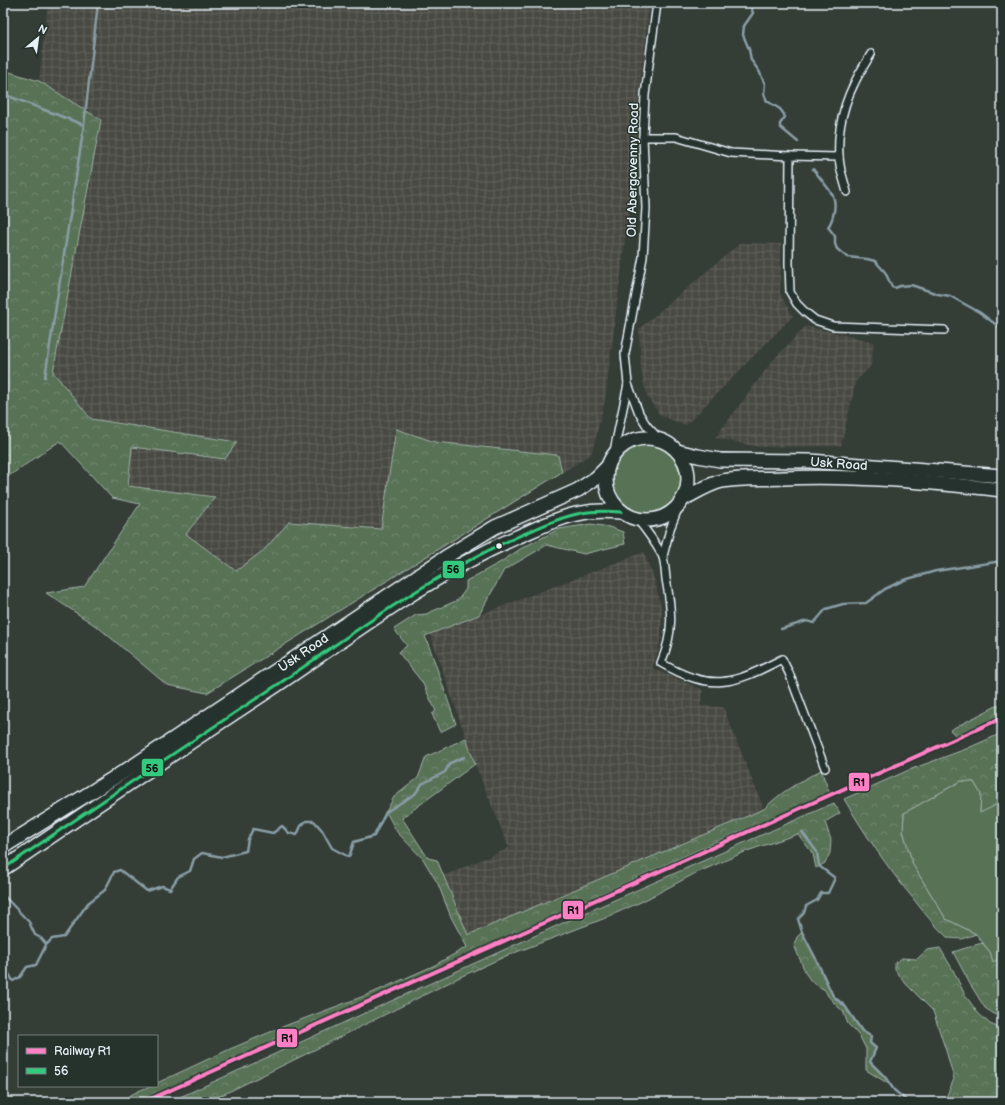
<svg xmlns="http://www.w3.org/2000/svg" width="1005" height="1105" font-family="'Balsamiq Sans',sans-serif">
<defs>
<pattern id="industrial-grid" width="8" height="8" patternUnits="userSpaceOnUse"><rect width="8" height="8" fill="#474942"/><path d="M0 4h8M4 0v8" fill="none" stroke="#62645e"/></pattern>
<pattern id="forest-crowns" width="20" height="18" patternUnits="userSpaceOnUse"><rect width="20" height="18" fill="#597257"/><path d="M2 6a3 3 0 1 1 6 0M12 15a3 3 0 1 1 6 0" fill="none" stroke="#718770"/></pattern>
</defs>
<rect width="100%" height="100%" fill="#353d37"/>
<filter id="ink" filterUnits="userSpaceOnUse"><feTurbulence type="fractalNoise" baseFrequency=".025" numOctaves="2"/><feDisplacementMap in="SourceGraphic" scale="8" xChannelSelector="R" yChannelSelector="G"/><feConvolveMatrix kernelMatrix="1 2 1 2 8 2 1 2 1" color-interpolation-filters="sRGB"/></filter>
<g filter="url(#ink)">
<!-- industrial -->
<g fill="url(#industrial-grid)">
<polygon points="48,3 650,3 641,75 632,185 605,400 593,449 590,455 416,564 289,522 264,550 236,571 186,534 214,497 128,486 91,419 52,372 101,121 39,81"/>
<polygon points="740,243 781,244 780,294 793,316 686,425 661,416 647,397 641,370 639,329"/>
<polygon points="806,326 874,342 871,366 856,381 841,446 759,447 715,438 773,360"/>
<polygon points="644,552 655,581 662,612 661,636 658,651 652,668 703,690 700,706 723,707 764,809 468,936 443,876 509,848 475,764 430,634"/>
</g>
<!-- green -->
<g fill="#597257" stroke="#a0b2a8">
<circle cx="647" cy="479" r="34"/>
<polygon points="961,781 974,782 981,794 980,812 997,804 1002,814 1002,957 993,963 990,952 976,934 946,919 913,865 903,831 904,813"/>
</g>
<!-- forest -->
<g fill="url(#forest-crowns)" stroke="#a0b2a8">
<polygon points="3,70 39,81 101,120 53,372 91,419 237,442 225,459 132,447 128,486 215,497 186,534 236,571 264,550 289,522 381,529 396,429 435,442 558,455 562,472 207,693 167,685 99,628 46,593 84,587 140,504 112,498 60,441 3,480"/>
<polygon points="591,524 609,527 623,532 625,544 584,554 547,545 504,570 479,615 425,636 433,657 456,724 440,732 432,714 436,711 422,682 398,652 407,646 394,629 416,615 426,614 458,600 466,589 466,581 499,563 522,548 559,529"/>
<polygon points="1002,703 1002,715 956,736 950,730"/>
<path d="M1002,733V802L980,813L981,794L974,782L961,781L904,813L903,831L913,865L946,919L976,934L962,939L948,938C935,926 923,912 912,897C886,866 865,834 844,799L909,770L966,749Z"/>
<path d="M466,738L475,764L402,818L428,858L437,860L468,935L764,809C780,792 801,781 821,770L830,794L734,834L680,858L142,1102H119C131,1095 144,1086 157,1086V1083L230,1049L287,1025L372,993L433,966L467,947L451,917L438,884L423,859L397,832L386,812L394,797L418,778L426,757Z"/>
<polygon points="834,803 840,813 825,822 831,840 830,853 825,863 816,868 813,854 798,834 747,851 694,874 643,901 603,919 506,956 460,977 302,1056 218,1097 211,1102 169,1102 585,913"/>
<polygon points="802,932 815,957 833,996 845,1006 862,1031 871,1036 870,1043 876,1048 870,1062 885,1077 892,1086 866,1070 866,1049 860,1037 854,1030 848,1024 843,1011 837,1006 828,996 825,990 818,986 811,981 806,974 794,945 797,937"/>
<polygon points="982,943 990,952 993,962 1002,957 1002,1019 985,1008 970,984 953,952"/>
<polygon points="940,948 953,970 965,995 978,1013 990,1024 1002,1029 1002,1102 944,1102 954,1079 947,1054 933,1011 906,984 895,970 895,963 902,958 917,959 927,950"/>
</g>
<g fill="none" stroke-linecap="round" stroke-linejoin="round">
<!-- stream -->
<g stroke="#899ea6" stroke-width="2.5">
<polyline points="752,3 751,7 753,13 744,26 743,35 749,49 751,60 759,71 765,84 764,94 767,101 780,109 783,113 785,117 780,124 780,127 798,142"/>
<polyline points="3,94 84,125"/>
<path d="M813,169C819,177 829,188 833,196C837,205 833,220 828,227L835,236V244L837,249L847,257L867,259L875,261L885,272L892,287L895,288L900,286L911,285L938,294L950,296L979,312L998,326L1002,327"/>
<polyline points="45,377 84,125 98,3"/>
<polyline points="781,629 807,621 814,623 826,609 843,604 866,603 885,589 904,580 936,571 1002,561"/>
<polyline points="802,832 817,852 819,866 835,878 828,893 821,893 817,900 806,906 804,913 798,919 802,932 815,957 833,996 845,1006 862,1031 871,1036 870,1043 876,1048 870,1062 885,1077 894,1090 907,1101 916,1100 921,1102"/>
<polyline points="4,896 29,922 35,935 41,938 46,944"/>
<polyline points="3,965 4,965 13,981 20,977 27,967 36,965 46,945 52,939 64,937 88,903 105,890 114,872 120,870 147,891 162,886 170,889 178,877 190,871 194,859 202,853 222,857 246,851 248,839 253,829 273,833 282,826 289,833 297,835 301,826 306,821 314,821 322,830 332,848 349,857 354,842 374,836 386,812 415,794 422,784 445,772 450,763 464,757"/>
</g>
<defs>
<g id="street">
<polyline points="643,137 676,137 731,153 790,156 789,263 790,292 797,304 805,312 815,320 833,326 944,330"/>
<polyline points="790,156 839,157"/>
<path d="M847,192C845,185 843,178 841,171C835,142 841,110 854,84C859,73 865,64 871,54"/>
<polyline points="628,384 639,413 647,426 660,440"/>
<polyline points="613,456 628,384 625,354 643,257 646,208 643,137 645,95 657,3"/>
<path d="M637,519C646,530 655,542 662,555C665,561 665,571 666,579C672,611 674,632 661,663C712,692 732,685 782,659L789,673L825,768"/>
<polyline points="663,556 670,529 679,506"/>
</g>
<g id="highway">
<circle cx="647" cy="479" r="41"/>
<polyline points="677,451 698,456 720,460 810,461 1002,476"/>
<path d="M683,499C695,493 709,484 722,481C742,478 763,479 783,478C856,475 929,482 1002,490"/>
<polyline points="3,847 136,764 449,555 495,527 520,516 578,490 596,478 608,466"/>
<path d="M3,869C94,807 185,745 277,685C355,632 431,575 517,537C538,528 559,517 582,513C595,510 608,511 621,512"/>
</g>
</defs>
<!-- street casing -->
<use href="#street" stroke="#e8f1f8" stroke-width="10"/>
<!-- highway casing -->
<use href="#highway" stroke="#e8f1f8" stroke-width="16"/>
<!-- street -->
<use href="#street" stroke="#26332d" stroke-width="7"/>
<!-- highway -->
<use href="#highway" stroke="#26332d" stroke-width="13"/>
<defs>
<path id="bus-1" d="M3,869C94,807 185,745 277,685C355,632 431,575 517,537C538,528 559,517 582,513C595,510 608,511 621,512"/>
</defs>
<!-- bus-1 casing -->
<use href="#bus-1" stroke="#26332d" stroke-width="6"/>
<!-- bus-1 -->
<use href="#bus-1" stroke="#33ca7d" stroke-width="3"/>
<defs>
<polyline id="rail-1" points="144,1102 1002,718"/>
</defs>
<!-- rail-1 casing -->
<use href="#rail-1" stroke="#26332d" stroke-width="7"/>
<!-- rail-1 -->
<use href="#rail-1" stroke="#ff80c5" stroke-width="4"/>
</g>
</g>
<!-- markers -->
<circle fill="#e8f1f8" stroke="#26332d" stroke-width="1.5" cx="499" cy="546" r="3.5"/>
<g text-anchor="middle" stroke-width="3" stroke-linejoin="round" paint-order="stroke">
<!-- street labels -->
<g font-size="13" fill="#e8f1f8" stroke="#26332d">
<text transform="translate(632 170) rotate(-89)" y="5">Old Abergavenny Road</text>
<text transform="translate(839 463) rotate(4)" y="5">Usk Road</text>
<text transform="translate(303 652) rotate(-34)" y="5">Usk Road</text>
</g>
</g>
<g stroke="#26332d" stroke-width="1.5">
<rect x="442" y="560" width="23" height="19" rx="4" fill="#33ca7d"/>
<rect x="141" y="758" width="23" height="19" rx="4" fill="#33ca7d"/>
<rect x="848" y="772" width="22" height="20" rx="4" fill="#ff80c5"/>
<rect x="562" y="900" width="22" height="20" rx="4" fill="#ff80c5"/>
<rect x="276" y="1028" width="22" height="20" rx="4" fill="#ff80c5"/>
</g>
<g font-size="11" text-anchor="middle" font-weight="bold" fill="#111">
<text x="453" y="573">56</text>
<text x="152" y="772">56</text>
<text x="859" y="786">R1</text>
<text x="573" y="914">R1</text>
<text x="287" y="1042">R1</text>
</g>
<!-- margin -->
<rect width="1005" height="1105" fill="none" stroke="#26332d" stroke-width="16"/>
<rect x="8" y="8" width="989" height="1089" fill="none" stroke="#e8f1f8" stroke-width="1.5" filter="url(#ink)"/>
<!-- legend -->
<rect x="18" y="1035" width="140" height="52" fill="#26332d" stroke="#747f7e"/>
<rect x="26" y="1048" width="20" height="6" fill="#ff80c5" stroke="#747f7e"/>
<text x="54" y="1055" font-size="12" fill="#e8f1f8">Railway R1</text>
<rect x="26" y="1068" width="20" height="6" fill="#33ca7d" stroke="#747f7e"/>
<text x="54" y="1075" font-size="12" fill="#e8f1f8">56</text>
<!-- north arrow -->
<g transform="translate(38 38) rotate(29)" stroke="#26332d" stroke-width="3" paint-order="stroke">
<path d="M0-3L7 15L0 10L-7 15Z" fill="#e8f1f8"/>
<text y="-6" font-size="11" font-weight="bold" text-anchor="middle" fill="#e8f1f8">N</text>
</g>
</svg>
